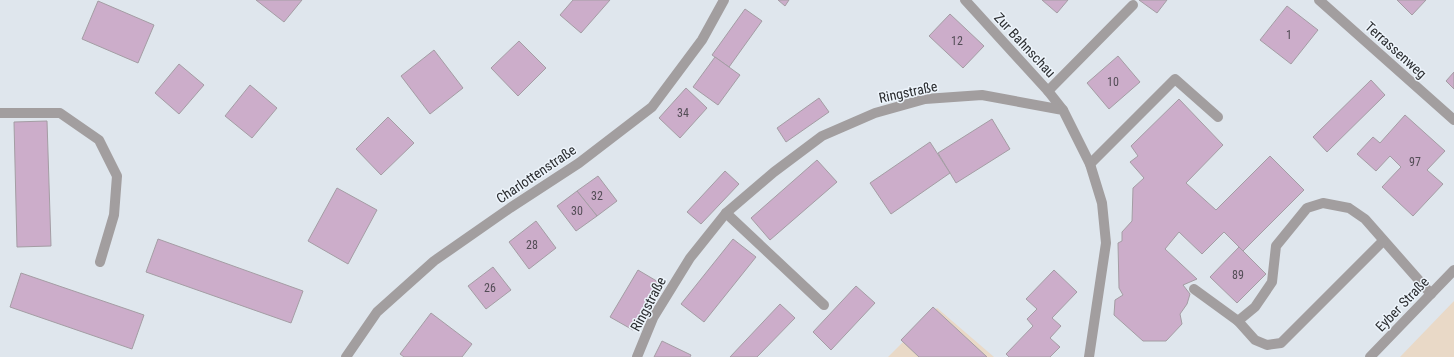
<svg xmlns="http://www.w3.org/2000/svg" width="1454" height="357" font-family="'Roboto Condensed',sans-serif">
<rect width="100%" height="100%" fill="#dfe6ed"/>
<!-- industrial -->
<g fill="#e9d9c7">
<polygon points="1454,301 1454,357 1400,357"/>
<polygon points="937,308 994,357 888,357"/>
</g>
<!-- building -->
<g fill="#ccadca" stroke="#a49da4">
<polygon points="256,0 302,0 284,22"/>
<polygon points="573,0 610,0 581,33 560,15"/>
<polygon points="778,0 789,0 785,6"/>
<polygon points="1042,0 1068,0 1057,13"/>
<polygon points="1139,0 1167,0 1157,13"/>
<polygon points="1397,0 1426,0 1412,15"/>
<polygon points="98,1 154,25 138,63 82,39"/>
<polygon points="1287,6 1318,30 1291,64 1260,40"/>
<polygon points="745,9 762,21 729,67 712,55"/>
<polygon points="950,14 984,46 963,68 929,36"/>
<polygon points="519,41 546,68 518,96 491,68"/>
<polygon points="434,50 463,88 430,114 401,76"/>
<polygon points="1118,56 1140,82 1109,109 1087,83"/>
<polygon points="715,57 740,75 718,105 693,87"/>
<polygon points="179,64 204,85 179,114 155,93"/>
<polygon points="1454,72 1454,89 1446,81"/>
<polygon points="1371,80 1385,95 1327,152 1313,137"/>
<polygon points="250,85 277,108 252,138 225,116"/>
<polygon points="686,88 707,108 680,138 659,118"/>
<polygon points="819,98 829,112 786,142 777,128"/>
<polygon points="1179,99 1223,145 1186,183 1216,210 1270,156 1304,190 1243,251 1224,232 1202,254 1179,232 1165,249 1197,279 1183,285 1190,294 1187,304 1180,314 1182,324 1166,341 1143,341 1114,315 1115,300 1123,295 1119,288 1118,243 1122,241 1122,232 1132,221 1133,188 1144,178 1130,162 1138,156 1131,146"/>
<polygon points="1405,115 1445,151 1427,170 1443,184 1413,216 1382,187 1401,167 1390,156 1376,171 1357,154 1373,137 1380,143"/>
<polygon points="388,117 414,143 381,175 356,149"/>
<polygon points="992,119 1010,149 956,183 938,153"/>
<polygon points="47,121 51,246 17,247 14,122"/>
<polygon points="930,142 950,173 891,214 870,183"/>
<polygon points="817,160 837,182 770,240 751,218"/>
<polygon points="725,171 739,184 701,224 687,212"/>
<polygon points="598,176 617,201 597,216 577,191"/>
<polygon points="337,188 377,210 348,264 308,241"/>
<polygon points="577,191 597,216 576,231 557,206"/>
<polygon points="536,221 556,248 529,269 509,242"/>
<polygon points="158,239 303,291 291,323 146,272"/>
<polygon points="733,239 756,257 704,322 681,304"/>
<polygon points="1239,247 1266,274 1237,303 1210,277"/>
<polygon points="493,267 511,290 486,309 468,286"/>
<polygon points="638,270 660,283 633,330 610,317"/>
<polygon points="1054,270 1077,292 1052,318 1061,326 1050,338 1060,347 1050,357 1009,357 1006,354 1033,326 1027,319 1037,309 1026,299"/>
<polygon points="21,273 144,315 132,349 10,307"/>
<polygon points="856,286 875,303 831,350 813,332"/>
<polygon points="780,304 795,318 757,357 730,357"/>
<polygon points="933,307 987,357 919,357 901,340"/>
<polygon points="431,313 472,344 462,357 404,357 400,354"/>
<polygon points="662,341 691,355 690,357 654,357"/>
</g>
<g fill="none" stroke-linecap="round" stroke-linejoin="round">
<!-- lane -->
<g stroke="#a29e9f" stroke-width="10">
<polyline points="1048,91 1133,5"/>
<polyline points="1090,164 1175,79 1218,117"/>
<polyline points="726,213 824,305"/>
<polyline points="1194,289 1238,321 1255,307 1272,282 1276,246 1307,208 1323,203 1349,208 1365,219 1431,294"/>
<polyline points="1238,321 1255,340 1267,345 1281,343 1383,241"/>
</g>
<!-- street -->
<g stroke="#a29e9f" stroke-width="10">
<polyline points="965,0 1048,91 1063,110"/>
<polyline points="1319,0 1454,120"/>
<polyline points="0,113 60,113 99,140 117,176 114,215 100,262"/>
<polyline points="346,357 377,312 434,261 510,208 579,163 652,107 702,40 724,0"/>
<polyline points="637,357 653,318 690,258 726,213 774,172 822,136 875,113 925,99 982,95 1063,110 1090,164 1102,203 1106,243 1089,357"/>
<polyline points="1370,357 1454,270"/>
</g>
</g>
<g text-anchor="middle" stroke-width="3" stroke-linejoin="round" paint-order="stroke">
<!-- number labels -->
<g font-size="12" fill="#534d56">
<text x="1289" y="39">1</text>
<text x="957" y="45">12</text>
<text x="1113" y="86">10</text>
<text x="683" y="117">34</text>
<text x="1415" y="166">97</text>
<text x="597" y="200">32</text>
<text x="577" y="215">30</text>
<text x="532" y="249">28</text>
<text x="1238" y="279">89</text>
<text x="490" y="292">26</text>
</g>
<!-- street labels -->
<g font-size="14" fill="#2b2d30" stroke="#edf4fb">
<text transform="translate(1025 45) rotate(47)" y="5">Zur Bahnschau</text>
<text transform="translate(1396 50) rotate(42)" y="5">Terrassenweg</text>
<text transform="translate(908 92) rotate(-12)" y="5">Ringstraße</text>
<text transform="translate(536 174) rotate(-34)" y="5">Charlottenstraße</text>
<text transform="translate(648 304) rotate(-62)" y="5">Ringstraße</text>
<text transform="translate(1402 304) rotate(-46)" y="5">Eyber Straße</text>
</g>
</g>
</svg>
